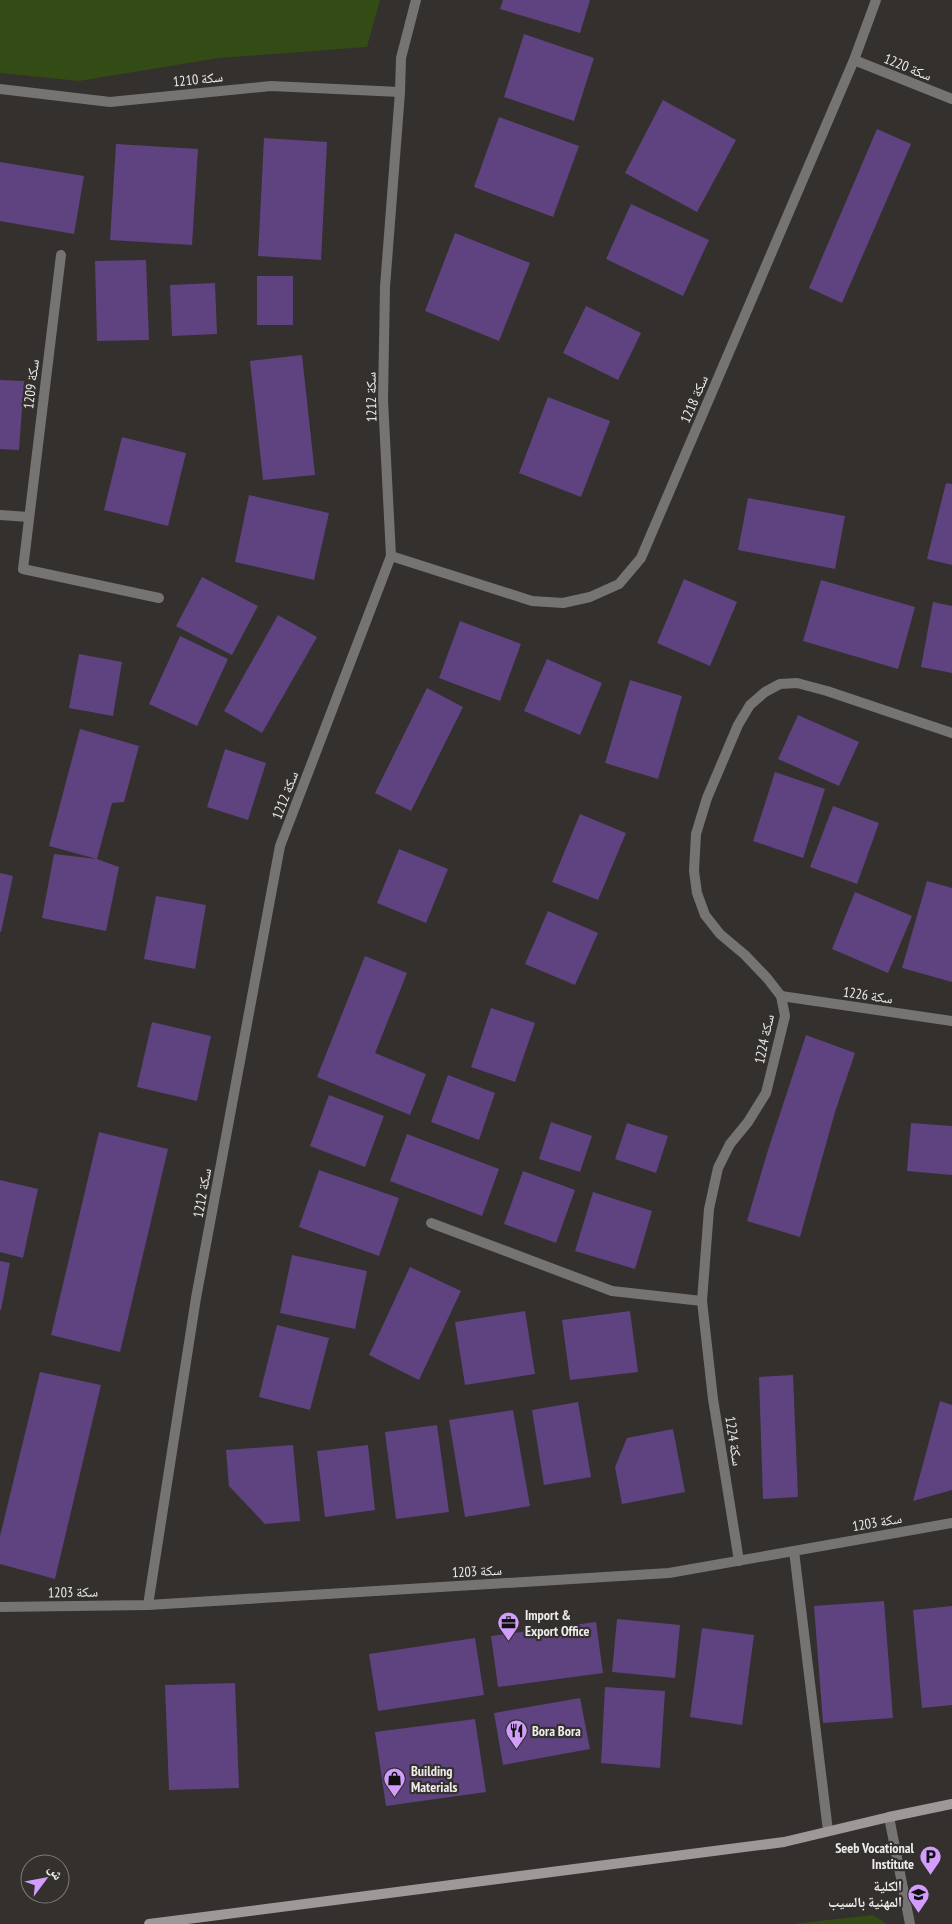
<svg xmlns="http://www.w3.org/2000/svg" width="952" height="1924" font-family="'PT Sans Narrow','Noto Naskh Arabic',sans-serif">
<rect width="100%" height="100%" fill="#33302d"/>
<!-- green -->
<g fill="#334b15">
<polygon points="0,0 380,0 367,47 219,58 79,81 0,73"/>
<polygon points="873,1915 887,1924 792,1924"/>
</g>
<!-- building -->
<g fill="#5f4280">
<polygon points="503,0 590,0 580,33 500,9"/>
<polygon points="524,34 594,58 574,121 504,97"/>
<polygon points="663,100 736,140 697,212 625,173"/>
<polygon points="499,117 579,146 553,217 474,187"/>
<polygon points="877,129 911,144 842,303 809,288"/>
<polygon points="264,138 327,142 321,260 258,256"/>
<polygon points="116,144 198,149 192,245 110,240"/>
<polygon points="0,162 84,176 74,234 0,221"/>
<polygon points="631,204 709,240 683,296 606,259"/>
<polygon points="455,233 530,263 499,341 425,311"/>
<polygon points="146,260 149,340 97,341 95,261"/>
<rect x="257" y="276" width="36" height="49"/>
<polygon points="215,283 217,334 172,336 170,285"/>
<polygon points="586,306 641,333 618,380 563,353"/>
<polygon points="302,355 315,475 263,480 250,361"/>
<polygon points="0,380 24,381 19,450 0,449"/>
<polygon points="548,397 610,421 581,497 519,473"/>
<polygon points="122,437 186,453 168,526 104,510"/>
<polygon points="946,483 952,484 952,565 927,559"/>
<polygon points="249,495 329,513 314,580 235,562"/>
<polygon points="748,498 845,516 835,569 738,550"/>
<polygon points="202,577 258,606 232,655 176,626"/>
<polygon points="684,579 737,602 710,666 657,643"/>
<polygon points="821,580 915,607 898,669 803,641"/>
<polygon points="933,602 952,606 952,673 921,667"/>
<polygon points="278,615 317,637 262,733 224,711"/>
<polygon points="460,621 521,644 500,701 439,678"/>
<polygon points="180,636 228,659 197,726 149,704"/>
<polygon points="79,654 122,662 113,716 69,708"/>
<polygon points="547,659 602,683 580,735 524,711"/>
<polygon points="630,680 682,696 658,779 605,763"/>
<polygon points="427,688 463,707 411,811 375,793"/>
<polygon points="798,715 859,742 839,786 778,759"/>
<polygon points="80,729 139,746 124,802 112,803 97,859 119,867 106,931 42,918 54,854 97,859 49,846"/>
<polygon points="225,749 266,763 248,820 207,807"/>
<polygon points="775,772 825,789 803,858 753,841"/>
<polygon points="833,806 879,823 857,884 810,867"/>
<polygon points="580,814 626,833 598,900 552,882"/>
<polygon points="399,849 448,869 426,923 377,903"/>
<polygon points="0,873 13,876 1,932 0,932"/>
<polygon points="927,881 952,888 952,982 902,968"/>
<polygon points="855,892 912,916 888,973 832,949"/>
<polygon points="156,896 206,905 195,969 144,959"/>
<polygon points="548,911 598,933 575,985 525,964"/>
<polygon points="365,956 407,973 375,1053 426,1074 410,1115 317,1077"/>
<polygon points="491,1008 535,1023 515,1082 471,1067"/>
<polygon points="152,1022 211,1036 197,1101 137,1087"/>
<polygon points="806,1035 855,1053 835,1112 800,1237 747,1221 768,1150"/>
<polygon points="448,1075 495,1093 479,1140 431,1122"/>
<polygon points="329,1095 384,1116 365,1167 310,1146"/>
<polygon points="551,1122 592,1136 580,1172 539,1159"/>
<polygon points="627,1123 668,1136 656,1173 615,1159"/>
<polygon points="911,1123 952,1126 952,1175 907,1171"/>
<polygon points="99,1132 168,1149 120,1352 51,1335"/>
<polygon points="407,1134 499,1169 482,1216 390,1181"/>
<polygon points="319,1170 399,1198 379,1256 299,1227"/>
<polygon points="523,1171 575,1190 556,1243 504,1224"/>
<polygon points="0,1180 38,1189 23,1258 0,1252"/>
<polygon points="593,1192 652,1211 635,1269 575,1251"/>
<polygon points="292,1255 367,1271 355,1329 280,1313"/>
<polygon points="0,1261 10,1263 1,1310 0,1310"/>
<polygon points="410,1267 461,1291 419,1380 369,1355"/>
<polygon points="525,1311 535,1374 465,1385 455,1322"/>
<polygon points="630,1311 638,1372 570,1380 562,1320"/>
<polygon points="277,1325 329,1338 310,1410 259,1397"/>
<polygon points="40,1372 101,1385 55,1579 0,1564 0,1536"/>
<polygon points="793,1375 798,1497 763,1499 759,1377"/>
<polygon points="940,1401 952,1405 952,1490 913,1501"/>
<polygon points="578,1402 591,1477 544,1485 532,1410"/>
<polygon points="513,1410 530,1506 465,1517 449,1420"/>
<polygon points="437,1425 449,1512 396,1519 385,1432"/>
<polygon points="673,1429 685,1492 622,1504 615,1467 627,1438"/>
<polygon points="293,1445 300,1521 265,1524 229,1486 226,1450"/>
<polygon points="368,1445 375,1510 325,1517 317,1451"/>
<polygon points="884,1601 893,1718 823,1723 814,1606"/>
<polygon points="952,1606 952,1705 922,1708 913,1610"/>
<polygon points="617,1619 680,1625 675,1678 612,1672"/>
<polygon points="596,1622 603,1673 498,1687 491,1636"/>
<polygon points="702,1628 754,1635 742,1725 690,1717"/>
<polygon points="475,1638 484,1695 378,1711 369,1654"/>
<polygon points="235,1683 239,1788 169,1790 165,1685"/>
<polygon points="605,1687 665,1691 660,1768 601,1763"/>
<polygon points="580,1698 590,1749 503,1765 494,1713"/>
<polygon points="475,1719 486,1792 386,1806 375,1732"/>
</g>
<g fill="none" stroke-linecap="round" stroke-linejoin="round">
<!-- service -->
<polyline stroke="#767373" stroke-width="10" points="889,1817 910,1924"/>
<!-- minor -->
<g stroke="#767373" stroke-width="10">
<polyline points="854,60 952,99"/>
<polyline points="0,89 110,102 271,86 400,92"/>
<polyline points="61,255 23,569 159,598"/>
<polyline points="0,515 29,517"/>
<polyline points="391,556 532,601 563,603 590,597 619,584 641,558 854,60 876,0"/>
<polyline points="781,996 952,1021"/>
<polyline points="431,1223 612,1291 702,1301"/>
<polyline points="794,1551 828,1831"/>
<polyline points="739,1561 713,1399 702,1301 709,1209 718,1168 730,1144 748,1122 766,1093 785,1016 781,996 767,978 745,955 720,934 705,915 697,893 694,871 696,834 707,798 738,725 750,705 765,692 780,684 797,683 827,691 952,733"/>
<polyline points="148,1605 196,1298 280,846 391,556 383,400 385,287 400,92 401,58 416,0"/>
<polyline points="0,1607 148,1605 669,1573 952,1523"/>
</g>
<!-- secondary -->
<polyline stroke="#9d9998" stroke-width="10" points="149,1924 784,1842 889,1817 952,1804"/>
</g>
<!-- icons -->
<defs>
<symbol id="office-pin" viewBox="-11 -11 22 30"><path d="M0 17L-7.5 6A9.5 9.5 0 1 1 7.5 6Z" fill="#d29dfd" stroke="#33302d"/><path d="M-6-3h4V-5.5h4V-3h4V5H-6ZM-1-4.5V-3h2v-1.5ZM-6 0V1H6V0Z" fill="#111"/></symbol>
<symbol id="restaurant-pin" viewBox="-11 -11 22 30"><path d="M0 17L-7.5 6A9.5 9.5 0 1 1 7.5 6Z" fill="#d29dfd" stroke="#33302d"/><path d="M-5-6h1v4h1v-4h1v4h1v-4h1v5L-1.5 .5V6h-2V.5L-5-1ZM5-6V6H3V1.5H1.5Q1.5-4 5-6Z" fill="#111"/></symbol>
<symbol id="shop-pin" viewBox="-11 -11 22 30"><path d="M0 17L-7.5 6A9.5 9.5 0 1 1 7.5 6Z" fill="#d29dfd" stroke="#33302d"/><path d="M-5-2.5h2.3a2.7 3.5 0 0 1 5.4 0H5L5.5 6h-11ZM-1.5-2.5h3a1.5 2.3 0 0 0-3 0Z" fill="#111"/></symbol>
<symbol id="parking-pin" viewBox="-11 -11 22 30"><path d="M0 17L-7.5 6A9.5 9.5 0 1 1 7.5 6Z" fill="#d29dfd" stroke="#33302d"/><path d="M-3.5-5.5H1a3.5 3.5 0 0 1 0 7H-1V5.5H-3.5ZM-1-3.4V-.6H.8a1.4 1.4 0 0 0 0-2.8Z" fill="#111"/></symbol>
<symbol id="university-pin" viewBox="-11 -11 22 30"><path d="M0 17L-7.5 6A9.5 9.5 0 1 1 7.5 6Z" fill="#d29dfd" stroke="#33302d"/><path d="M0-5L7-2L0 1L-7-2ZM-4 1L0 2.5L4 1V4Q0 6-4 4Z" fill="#111"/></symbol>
</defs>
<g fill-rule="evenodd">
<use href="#office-pin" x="496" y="1610" width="25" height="34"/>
<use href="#restaurant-pin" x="504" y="1718" width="25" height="34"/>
<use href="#shop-pin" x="382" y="1766" width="25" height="34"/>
<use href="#parking-pin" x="918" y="1844" width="25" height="34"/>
<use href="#university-pin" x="906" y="1882" width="25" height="34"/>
</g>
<g text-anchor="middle" stroke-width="4.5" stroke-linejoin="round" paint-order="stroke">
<!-- street labels -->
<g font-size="14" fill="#eeecea" stroke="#33302d">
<text transform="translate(908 67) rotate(22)" y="5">سكة 1220</text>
<text transform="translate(198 79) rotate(-6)" y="5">سكة 1210</text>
<text transform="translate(31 384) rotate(-83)" y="5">سكة 1209</text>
<text transform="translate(371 397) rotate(-91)" y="5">سكة 1212</text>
<text transform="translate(694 399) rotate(-67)" y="5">سكة 1218</text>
<text transform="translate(285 795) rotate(-69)" y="5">سكة 1212</text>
<text transform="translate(868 995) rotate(8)" y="5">سكة 1226</text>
<text transform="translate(764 1039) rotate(-78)" y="5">سكة 1224</text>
<text transform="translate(202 1193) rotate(-80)" y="5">سكة 1212</text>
<text transform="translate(734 1441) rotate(81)" y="5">سكة 1224</text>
<text transform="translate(877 1522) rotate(-10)" y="5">سكة 1203</text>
<text transform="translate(477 1571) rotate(-3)" y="5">سكة 1203</text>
<text transform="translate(73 1592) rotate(-1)" y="5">سكة 1203</text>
</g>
<!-- poi labels -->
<g font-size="14" font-weight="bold" fill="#eeecea" stroke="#33302d" text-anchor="start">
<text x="525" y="1620">Import &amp;<tspan x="525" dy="16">Export Office</tspan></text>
<text x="532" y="1736">Bora Bora</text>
<text x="411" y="1776">Building<tspan x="411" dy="16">Materials</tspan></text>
<text x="914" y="1853" text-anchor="end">Seeb Vocational<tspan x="914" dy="16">Institute</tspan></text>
<text x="902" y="1891" text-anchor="end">الكلية<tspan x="902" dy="16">المهنية بالسيب</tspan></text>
</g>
</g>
<!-- north arrow -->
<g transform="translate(45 1879) rotate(58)"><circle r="24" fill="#33302d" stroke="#7e7b79"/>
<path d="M0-4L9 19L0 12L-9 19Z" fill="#d29dfd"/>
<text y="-8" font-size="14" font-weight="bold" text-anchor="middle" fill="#eeecea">ش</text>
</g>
</svg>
